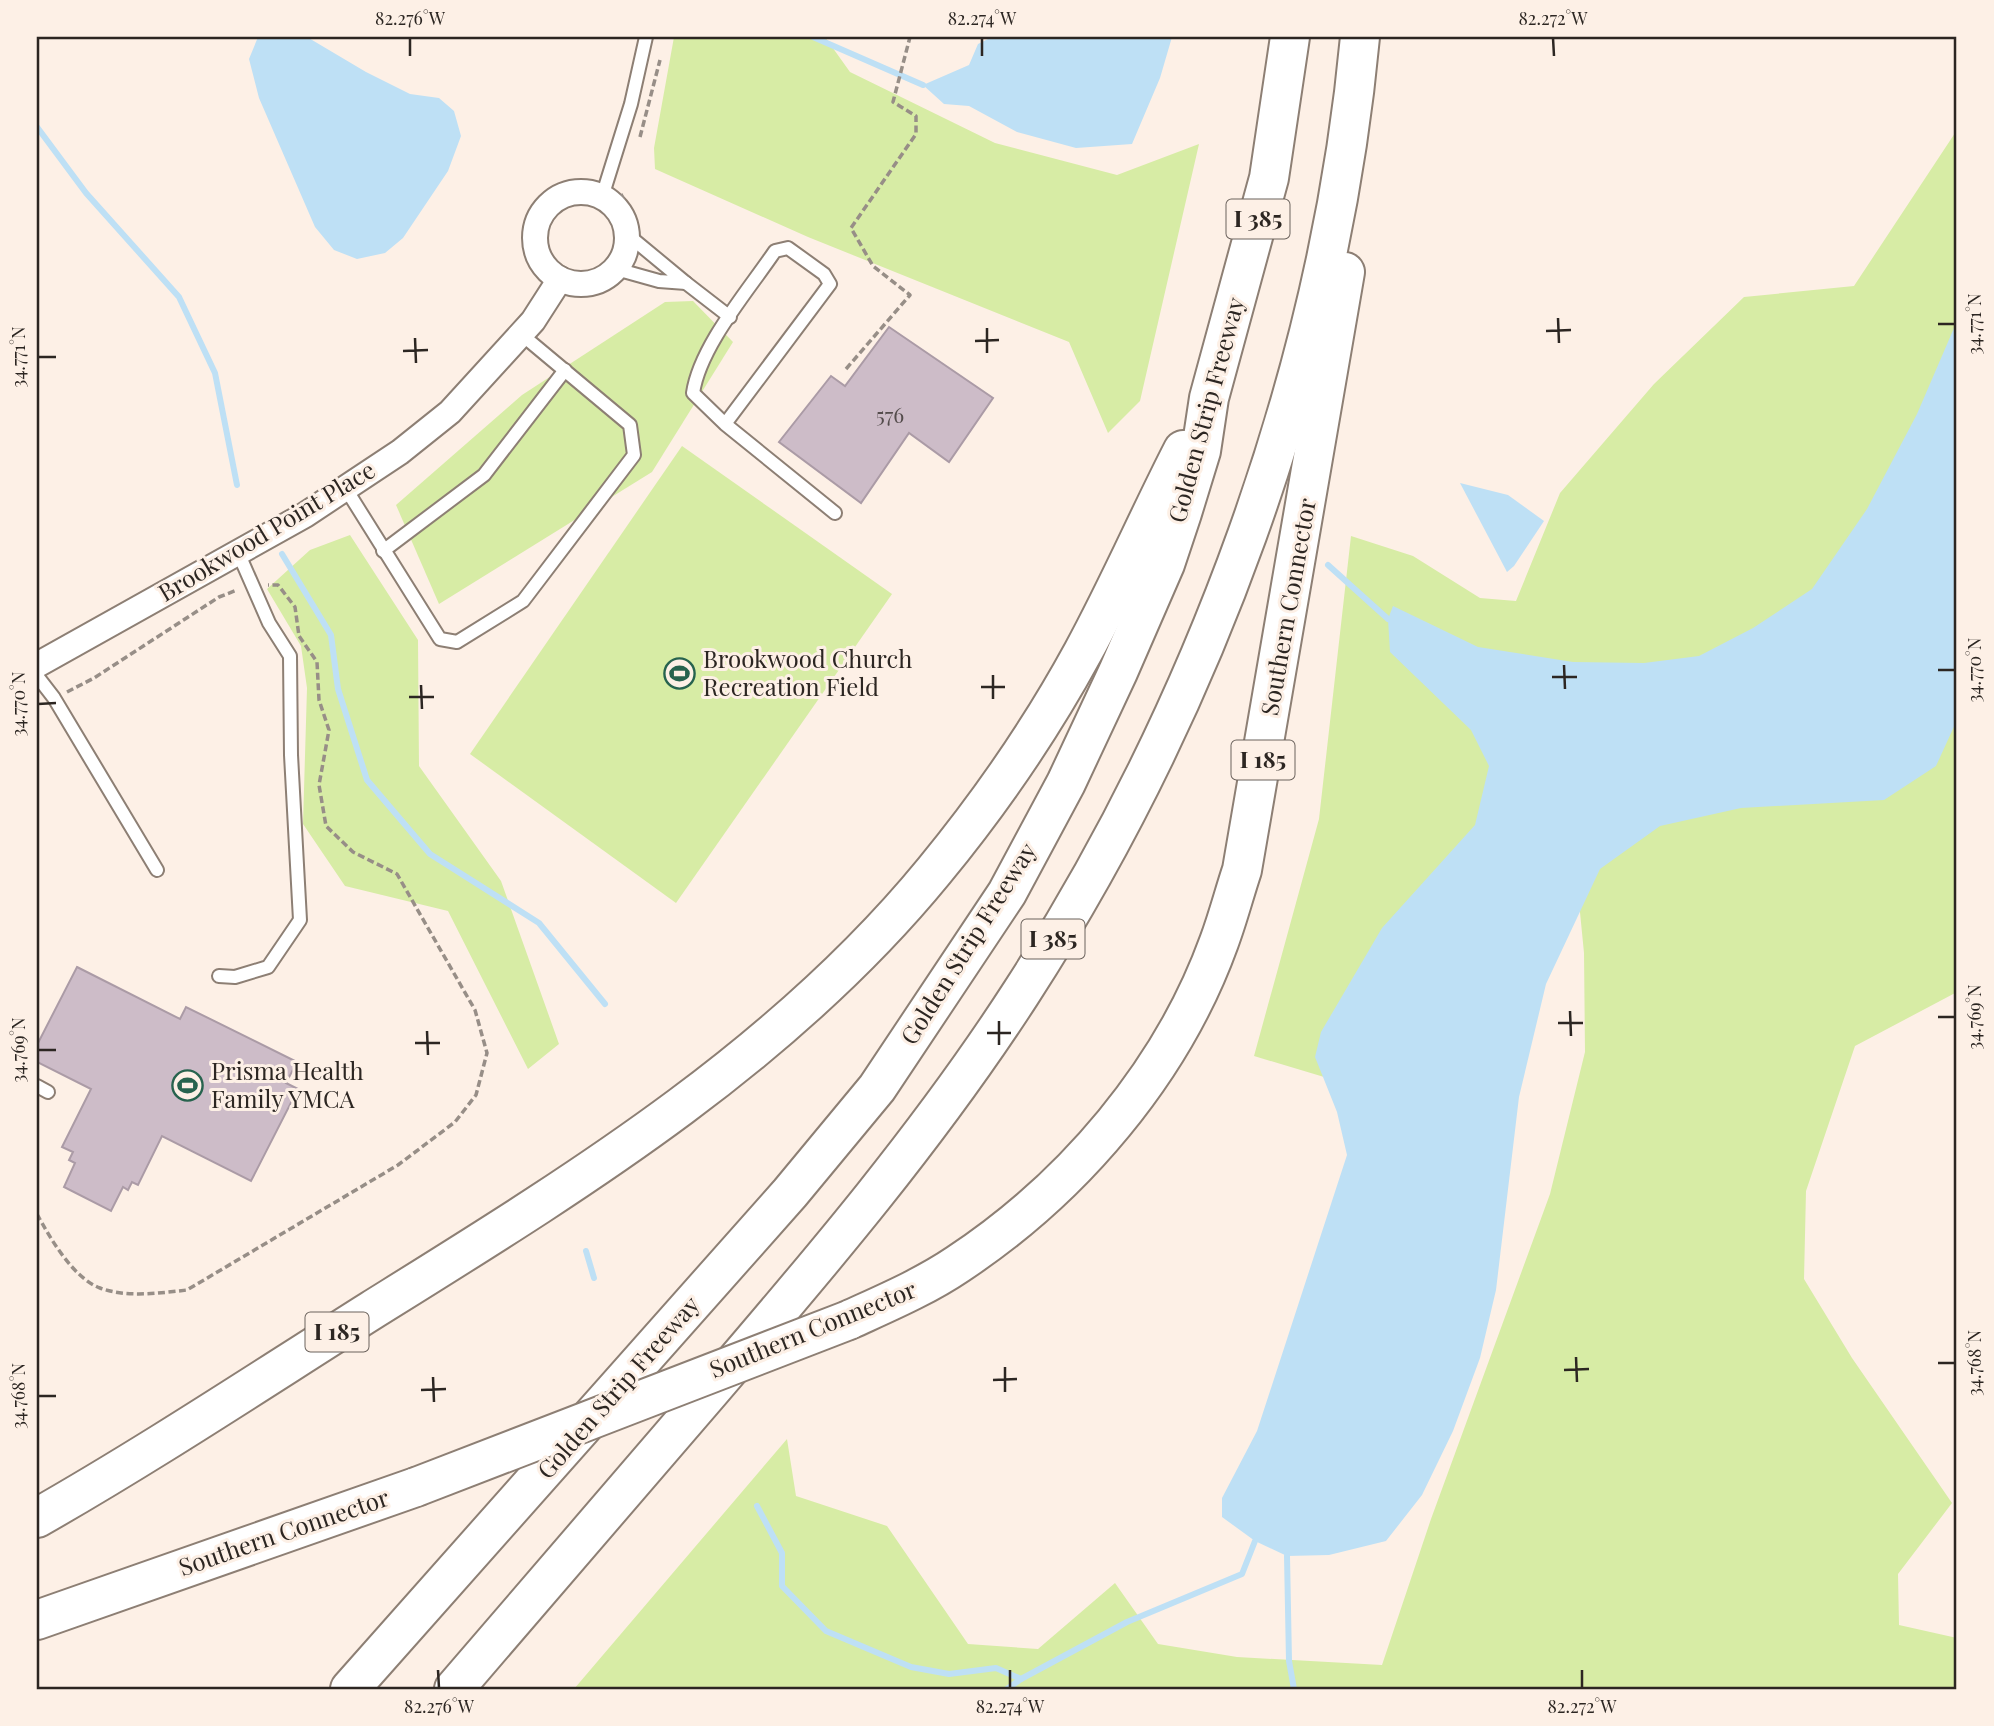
<svg xmlns="http://www.w3.org/2000/svg" width="1994" height="1726" font-family="'Playfair Display',serif">
<rect width="100%" height="100%" fill="#fdf0e6"/>
<!-- green -->
<g fill="#d7eca5">
<polygon points="674,37 825,37 850,72 995,143 1117,175 1199,144 1140,401 1108,433 1069,342 808,237 655,169 654,148"/>
<polygon points="1957,130 1957,992 1855,1046 1806,1191 1804,1279 1852,1358 1952,1503 1898,1574 1899,1625 1957,1638 1957,1689 574,1689 787,1439 796,1496 887,1526 968,1644 1038,1649 1115,1583 1158,1644 1237,1657 1382,1665 1431,1519 1550,1194 1585,1052 1584,953 1578,892 1364,1089 1254,1056 1319,819 1351,536 1413,556 1480,598 1516,601 1560,493 1654,384 1744,297 1854,286"/>
<polygon points="693,301 733,342 652,472 439,604 396,505 522,395 665,302"/>
<polygon points="682,446 892,594 676,903 470,754"/>
<polygon points="350,535 418,640 419,766 501,881 559,1044 528,1069 448,911 345,886 303,824 307,688 301,646 267,589 310,550"/>
</g>
<!-- water -->
<g fill="#bee0f5">
<polygon points="258,37 307,37 366,72 410,94 439,98 454,111 461,136 448,171 403,238 385,253 357,259 334,250 315,227 259,98 249,59"/>
<polygon points="992,37 1172,37 1160,78 1132,144 1076,148 1017,132 969,106 944,104 923,85 969,65 978,44"/>
<polygon points="1957,321 1957,720 1936,766 1884,800 1741,808 1660,826 1600,869 1546,984 1519,1097 1496,1290 1480,1358 1453,1431 1422,1495 1386,1541 1329,1555 1287,1556 1255,1541 1222,1517 1222,1498 1257,1431 1347,1155 1337,1112 1315,1057 1321,1032 1382,928 1475,825 1489,766 1471,730 1390,652 1388,619 1393,606 1478,647 1573,662 1644,663 1699,656 1753,628 1812,589 1867,509 1917,414"/>
<polygon points="1460,483 1508,495 1544,521 1514,566 1507,572"/>
</g>
<g fill="none" stroke-linecap="round" stroke-linejoin="round">
<!-- stream -->
<g stroke="#bee0f5" stroke-width="6">
<polyline points="813,37 923,85"/>
<polyline points="37,127 86,193 179,297 215,373 237,485"/>
<polyline points="282,554 331,635 338,689 367,780 430,854 539,923 605,1004"/>
<polyline points="1328,565 1388,619"/>
<polyline points="586,1251 594,1278"/>
<polyline points="757,1506 782,1553 782,1586 826,1631 911,1667 949,1674 996,1668 1021,1679"/>
<polyline points="1287,1556 1289,1661 1294,1689"/>
<polyline points="1007,1689 1021,1679 1127,1622 1242,1574 1255,1541"/>
</g>
</g>
<!-- building -->
<g fill="#cdbcc8" stroke="#ab9ba6" stroke-width="2">
<polygon points="889,327 993,398 949,462 909,433 861,503 779,442 831,376 845,386"/>
<polygon points="77,967 180,1019 186,1007 297,1062 286,1083 298,1089 251,1181 162,1136 138,1185 132,1182 128,1190 123,1187 111,1211 64,1187 75,1163 69,1160 73,1152 62,1147 91,1089 37,1062 37,1045"/>
</g>
<g fill="none" stroke-linecap="round" stroke-linejoin="round">
<defs>
<g id="service">
<polyline points="602,197 631,104 646,37"/>
<polyline points="616,269 659,281 686,283 628,235"/>
<polyline points="686,283 730,317"/>
<path d="M725,424L830,284L824,274L788,248L775,251C748,291 700,346 693,393L725,424L835,513"/>
<polyline points="346,489 440,639 457,642 523,601 634,455 630,425 521,334"/>
<polyline points="383,551 484,475 565,370"/>
<polyline points="37,676 54,698 157,870"/>
<polyline points="219,976 235,977 268,967 300,920 291,755 290,656 269,623 237,550"/>
<polyline points="37,1086 48,1092"/>
</g>
<g id="minor">
<circle cx="581" cy="238" r="46"/>
<polyline points="37,665 305,515 400,452 450,412 533,321 560,279"/>
</g>
<g id="motorway">
<path d="M849,1320C886,1303 924,1287 958,1264C1073,1188 1172,1072 1219,942C1228,918 1234,894 1242,870L1345,272"/>
<path d="M37,1518C151,1453 261,1380 372,1310C574,1184 781,1058 934,871C990,803 1041,729 1083,652C1119,586 1149,516 1183,450"/>
<polyline points="37,1620 416,1487"/>
<polyline points="350,1689 790,1193 877,1088 1007,893 1066,783 1118,672 1165,564 1182,513 1201,451 1209,398 1269,178 1290,37"/>
<path d="M454,1689C540,1589 626,1489 712,1389C821,1262 930,1134 1021,993C1203,712 1329,371 1360,37"/>
</g>
</defs>
<!-- service casing -->
<use href="#service" stroke="#8d7f74" stroke-width="16"/>
<!-- minor casing -->
<use href="#minor" stroke="#8d7f74" stroke-width="28"/>
<!-- motorway casing -->
<use href="#motorway" stroke="#8d7f74" stroke-width="42"/>
<!-- path -->
<g stroke="#978e87" stroke-width="3.5" stroke-dasharray="7 3.5" stroke-linecap="butt">
<polyline points="640,137 660,60"/>
<polyline points="621,194 631,219"/>
<polyline points="846,369 910,295 873,266 851,228 916,134 916,116 893,102 910,37"/>
<polyline points="67,692 94,678 219,597 237,590"/>
<path d="M37,1214C50,1238 73,1278 100,1288C127,1298 160,1293 187,1290L398,1165L455,1122L476,1095L487,1053L475,1010L397,874L353,852L326,826L319,785L329,730L319,700L317,662L299,636L295,607L278,585H268"/>
</g>
<!-- service -->
<use href="#service" stroke="#fff" stroke-width="12"/>
<!-- minor -->
<use href="#minor" stroke="#fff" stroke-width="24"/>
<!-- motorway -->
<use href="#motorway" stroke="#fff" stroke-width="38"/>
<defs>
<polyline id="motorway-bridge" points="416,1487 849,1320"/>
</defs>
<!-- motorway-bridge casing -->
<use href="#motorway-bridge" stroke="#8d7f74" stroke-width="42" stroke-linecap="butt"/>
<!-- motorway-bridge -->
<use href="#motorway-bridge" stroke="#fff" stroke-width="38"/>
</g>
<!-- ticks -->
<path fill="none" stroke="#2c2622" stroke-width="2.5" d="M410,38V56M982,38V56M1553,38L1554,56M1558,318L1559,343M1938,324H1955M987,328V353M1546,331L1571,330M415,338L416,363M975,341L999,340M403,351L428,350M38,357H56M1564,665L1565,689M1938,670H1955M993,675V699M1552,677H1577M421,685L422,709M981,687H1005M409,697H434M38,704L56,703M1570,1011L1571,1036M1938,1017H1955M999,1021V1045M1558,1023H1583M427,1031L428,1055M987,1033H1011M415,1043H440M38,1050H56M1576,1357L1577,1382M1938,1363H1955M1005,1367V1392M1564,1370L1589,1369M433,1377L434,1402M993,1380L1017,1379M421,1390L446,1389M38,1396H56M438,1670L439,1688M1010,1670V1688M1582,1670V1688"/>
<!-- icons -->
<defs>
<symbol id="stadium-ring" viewBox="-11 -11 22 22"><circle r="9.5" fill="#fdf0e6" stroke="#27634e" stroke-width="1.5"/><path d="M0-5a6.5 5 0 1 0 0 10a6.5 5 0 1 0 0-10ZM-3.5-1.8h7v3.6h-7Z" fill="#27634e"/></symbol>
</defs>
<g fill-rule="evenodd">
<use href="#stadium-ring" x="662" y="656" width="35" height="35"/>
<use href="#stadium-ring" x="170" y="1068" width="35" height="35"/>
</g>
<g text-anchor="middle" stroke-width="6" stroke-linejoin="round" paint-order="stroke">
<!-- number labels -->
<g font-size="21" fill="#544c4c">
<text x="890" y="423">576</text>
</g>
<!-- shield labels -->
<g fill="#fdf0e6" stroke="#6b635d" stroke-width="2">
<rect x="1226.5" y="199.5" width="63" height="39" rx="5"/>
<rect x="1231.5" y="740.5" width="63" height="39" rx="5"/>
<rect x="1021.5" y="919.5" width="63" height="39" rx="5"/>
<rect x="305.5" y="1312.5" width="63" height="39" rx="5"/>
</g>
<g font-size="23" font-weight="bold" fill="#2c2622">
<text x="1258" y="227">I 385</text>
<text x="1263" y="768">I 185</text>
<text x="1053" y="947">I 385</text>
<text x="337" y="1340">I 185</text>
</g>
<!-- street labels -->
<g font-size="24" fill="#2c2622" stroke="#fdf0e6">
<text transform="translate(1207 410) rotate(-75)" y="8">Golden Strip Freeway</text>
<text transform="translate(267 532) rotate(-31)" y="8">Brookwood Point Place</text>
<text transform="translate(1289 607) rotate(-80)" y="8">Southern Connector</text>
<text transform="translate(969 944) rotate(-58)" y="8">Golden Strip Freeway</text>
<text transform="translate(813 1330) rotate(-22)" y="8">Southern Connector</text>
<text transform="translate(619 1388) rotate(-49)" y="8">Golden Strip Freeway</text>
<text transform="translate(284 1533) rotate(-19)" y="8">Southern Connector</text>
</g>
<!-- poi labels -->
<g font-size="24" fill="#2c2622" stroke="#fdf0e6" text-anchor="start">
<text x="703" y="668">Brookwood Church<tspan x="703" dy="28">Recreation Field</tspan></text>
<text x="211" y="1080">Prisma Health<tspan x="211" dy="28">Family YMCA</tspan></text>
</g>
</g>
<!-- border -->
<rect width="1994" height="1726" fill="none" stroke="#fdf0e6" stroke-width="77"/>
<rect x="38" y="38" width="1917" height="1650" fill="none" stroke="#2c2622" stroke-width="2.5"/>
<g font-size="18" text-anchor="middle" fill="#2c2622">
<text x="410" y="25">82.276°W</text>
<text x="982" y="25">82.274°W</text>
<text x="1553" y="25">82.272°W</text>
<text transform="translate(1975 324) rotate(-90)" y="6">34.771°N</text>
<text transform="translate(19 357) rotate(-90)" y="6">34.771°N</text>
<text transform="translate(1975 670) rotate(-90)" y="6">34.770°N</text>
<text transform="translate(19 704) rotate(-90)" y="6">34.770°N</text>
<text transform="translate(1975 1017) rotate(-90)" y="6">34.769°N</text>
<text transform="translate(19 1050) rotate(-90)" y="6">34.769°N</text>
<text transform="translate(1975 1363) rotate(-90)" y="6">34.768°N</text>
<text transform="translate(19 1396) rotate(-90)" y="6">34.768°N</text>
<text x="439" y="1713">82.276°W</text>
<text x="1010" y="1713">82.274°W</text>
<text x="1582" y="1713">82.272°W</text>
</g>
</svg>
